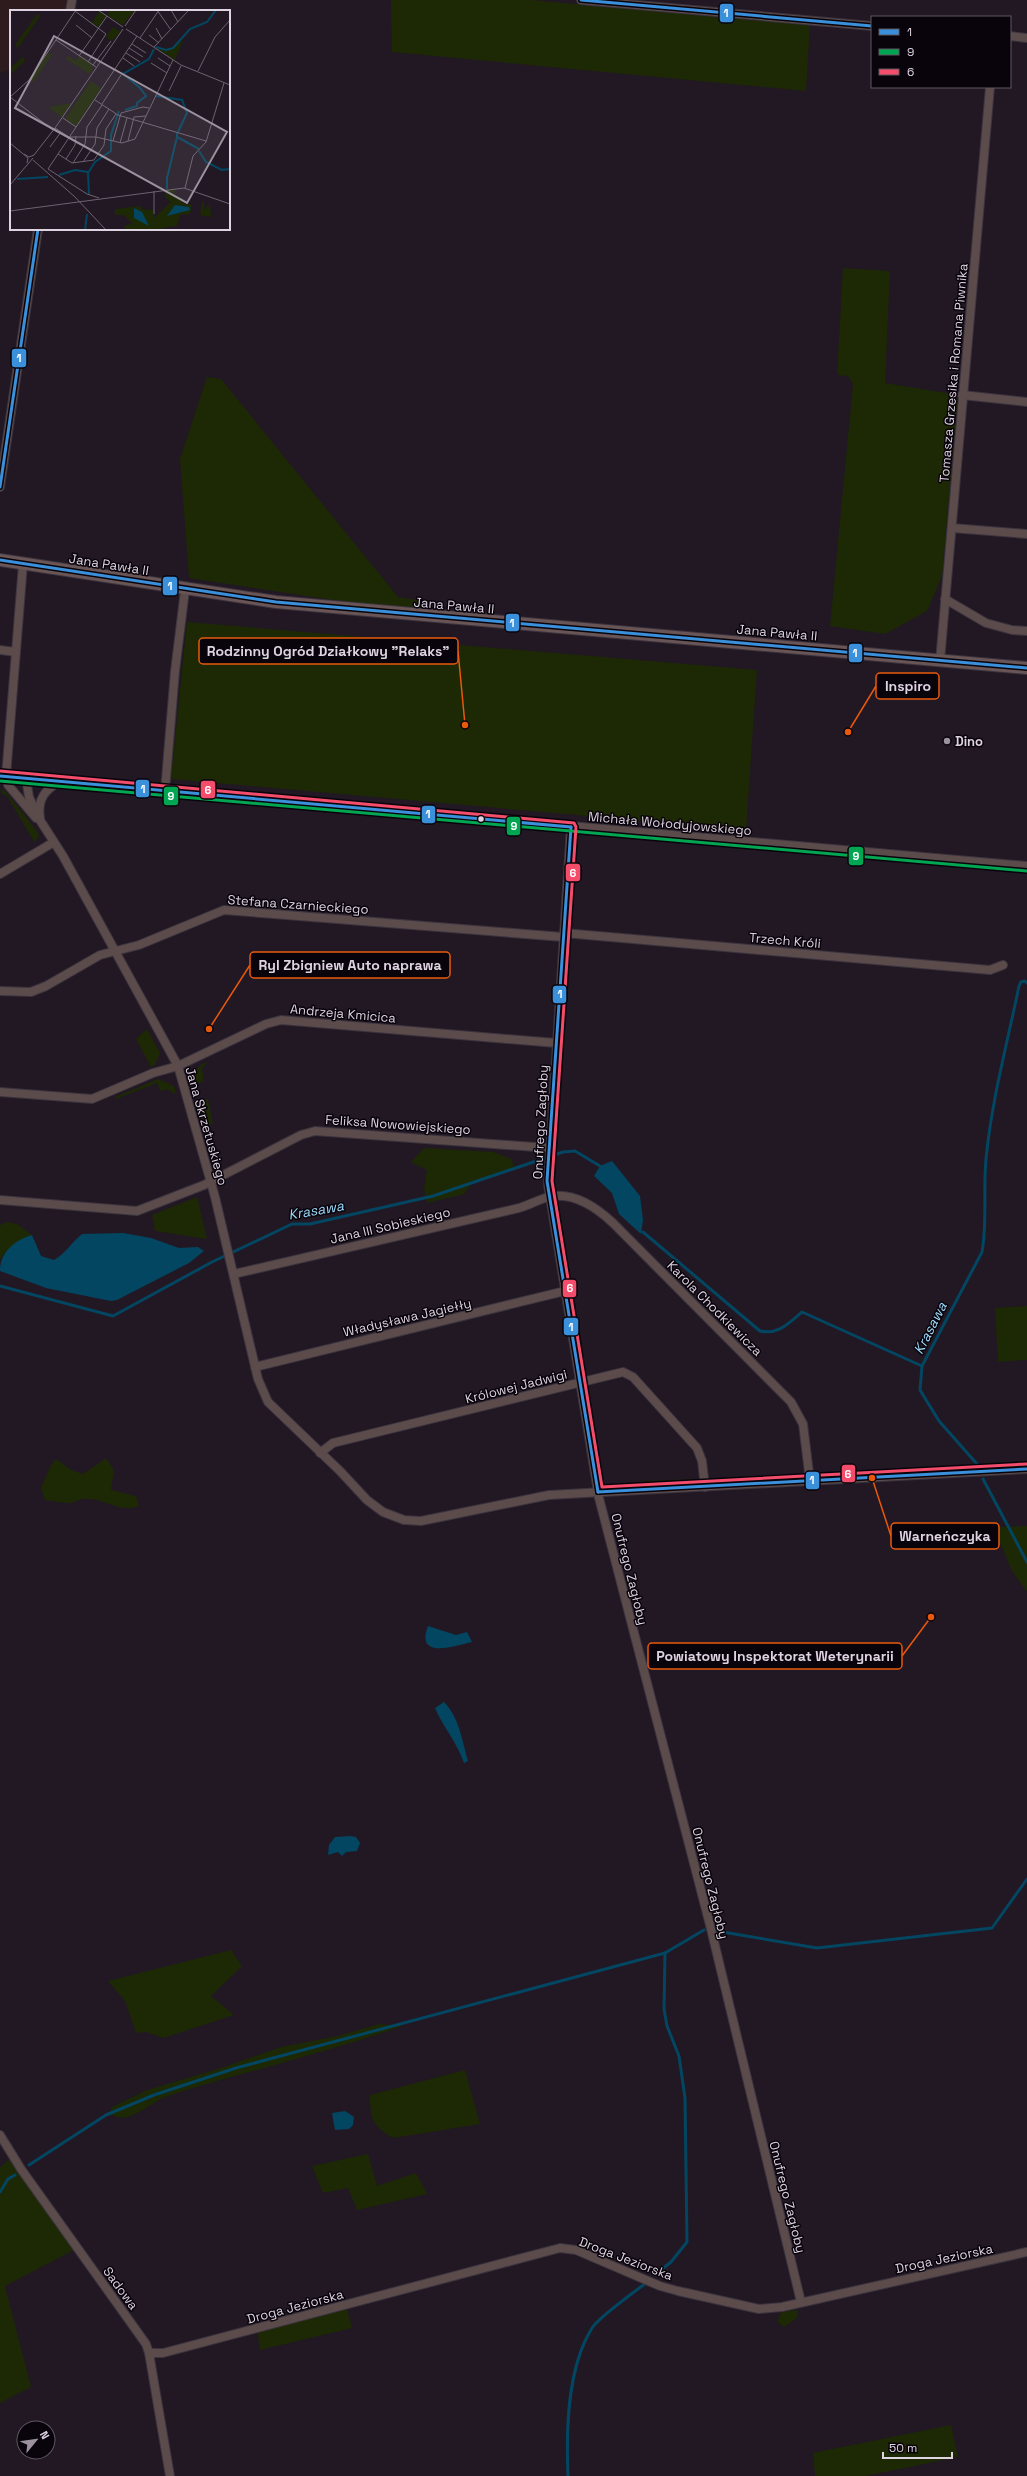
<svg xmlns="http://www.w3.org/2000/svg" width="1027" height="2476" font-family="'Space Grotesk',sans-serif">
<rect width="100%" height="100%" fill="#211824"/>
<!-- industrial -->
<polygon fill="#2d1b1d" points="0,0 67,0 65,11 11,11 11,69 0,73"/>
<!-- green -->
<g fill="#1d2805">
<polygon points="391,0 531,0 810,25 806,91 392,52"/>
<polygon points="843,268 890,271 885,383 958,395 942,576 927,611 885,634 830,626 853,384 848,376 837,375"/>
<polygon points="207,377 221,379 398,597 423,601 434,612 385,608 189,578 180,459"/>
<polygon points="187,622 757,670 746,830 171,779"/>
<polygon points="0,788 7,793 39,834 35,843 7,796 2,794"/>
<polygon points="147,1029 160,1053 155,1065 151,1067 136,1039"/>
<polygon points="209,1061 202,1068 204,1081 192,1086 190,1080 199,1066"/>
<polygon points="158,1079 174,1086 176,1094 166,1089 160,1091 157,1083 116,1099 115,1097"/>
<polygon points="203,1099 208,1099 213,1124 204,1127 196,1102"/>
<polygon points="424,1148 493,1152 512,1159 514,1169 472,1183 464,1194 427,1203 424,1189 427,1170 411,1162"/>
<polygon points="197,1197 207,1239 155,1231 152,1215"/>
<path d="M7,1222L17,1224L32,1235C19,1239 7,1248 0,1260V1225Z"/>
<polygon points="1027,1306 1027,1360 998,1362 995,1308"/>
<path d="M106,1458L114,1470L111,1490L136,1496L139,1506C118,1514 102,1496 82,1499C78,1499 74,1503 70,1503C62,1503 53,1501 45,1500L41,1488L51,1465L56,1459L71,1470L83,1474Z"/>
<polygon points="696,1479 689,1483 642,1486 641,1481"/>
<polygon points="1027,1526 1027,1592 1012,1571 994,1527"/>
<polygon points="231,1950 242,1966 211,1996 234,2015 163,2038 146,2032 136,2033 125,2001 108,1981"/>
<path d="M379,2024L403,2026C326,2053 246,2071 168,2096C149,2102 128,2128 109,2113L112,2107L147,2090L218,2069L281,2047L338,2036Z"/>
<path d="M465,2070L480,2124L393,2138C372,2126 370,2118 370,2095Z"/>
<polygon points="368,2154 377,2186 416,2173 427,2194 357,2210 348,2188 323,2193 312,2166"/>
<polygon points="10,2159 74,2250 5,2286 31,2387 0,2403 0,2167"/>
<polygon points="346,2305 352,2328 260,2350 257,2328"/>
<polygon points="798,2310 797,2318 784,2327 777,2322 781,2312"/>
<polygon points="951,2425 958,2457 866,2476 815,2476 813,2453"/>
</g>
<!-- water -->
<g fill="#034661">
<polygon points="612,1161 640,1196 643,1220 641,1234 619,1214 612,1193 594,1176 600,1166"/>
<path d="M123,1233L151,1238L179,1248L198,1247L204,1251L189,1263L117,1300L111,1301L46,1288L0,1271C0,1252 15,1240 32,1235L41,1256L54,1260C65,1254 71,1243 82,1234Z"/>
<path d="M428,1626L456,1635L467,1632L472,1642C455,1646 415,1660 428,1626Z"/>
<path d="M444,1702C459,1717 462,1740 468,1761L464,1763C457,1742 443,1727 435,1708Z"/>
<polygon points="350,1836 356,1837 360,1843 357,1851 346,1852 342,1856 338,1852 328,1855 329,1845 335,1837"/>
<polygon points="345,2111 354,2117 353,2125 349,2129 335,2130 332,2113"/>
</g>
<g fill="none" stroke-linecap="round" stroke-linejoin="round">
<!-- stream -->
<g stroke="#034661" stroke-width="3">
<path d="M643,1232L760,1331C778,1335 788,1324 802,1312L922,1366L982,1252C988,1219 982,1184 987,1150C993,1095 1008,1040 1019,986L1021,982L1025,981L1027,983"/>
<polyline points="0,1286 113,1316 212,1262 292,1224 310,1224 433,1196 563,1152 575,1151 600,1166"/>
<polyline points="922,1366 920,1390 939,1421 977,1464"/>
<polyline points="983,1479 1027,1562"/>
<polyline points="717,1931 817,1948 992,1928 1027,1879"/>
<polyline points="29,2165 106,2115 154,2095 236,2068 665,1953"/>
<polyline points="0,2192 8,2179 15,2175"/>
<polyline points="657,2273 671,2262 687,2242 685,2098 679,2056 667,2026 664,2009 665,1953 704,1930"/>
<path d="M568,2476C566,2430 567,2368 592,2328C598,2318 634,2292 646,2283"/>
</g>
<defs>
<g id="street">
<polyline points="581,0 872,26"/>
<polyline points="70,11 72,0"/>
<polyline points="1010,36 1027,38"/>
<polyline points="962,395 1027,402"/>
<polyline points="0,487 38,229"/>
<polyline points="952,528 1027,534"/>
<polyline points="23,564 6,776 8,785 36,818"/>
<polyline points="945,599 986,623 1012,630 1027,631"/>
<polyline points="0,650 16,652"/>
<polyline points="940,661 990,87"/>
<polyline points="0,776 1027,866"/>
<polyline points="26,778 29,797 38,817 63,856 178,1066 215,1197 258,1379 268,1402 340,1471 367,1500 383,1512 404,1520 421,1521 549,1495 1027,1469"/>
<polyline points="165,791 175,671 185,590"/>
<path d="M40,818C37,799 45,790 60,781"/>
<polyline points="571,827 548,1184 599,1498 711,1929 801,2302"/>
<polyline points="0,874 54,842"/>
<polyline points="564,933 990,970 1003,965"/>
<polyline points="0,991 31,992 46,986 100,955 139,945 224,910 563,937"/>
<polyline points="0,1092 92,1099 153,1073 178,1066 266,1024 281,1020 556,1043"/>
<polyline points="0,1200 137,1211 204,1185 301,1135 315,1131 549,1148"/>
<path d="M234,1274L519,1208C529,1205 538,1200 548,1197C573,1191 596,1207 613,1223L791,1402L803,1424L810,1481"/>
<polyline points="255,1367 565,1291"/>
<polyline points="320,1453 333,1443 623,1372 633,1377 697,1448 702,1461 705,1487"/>
<polyline points="0,2135 21,2169 146,2344 149,2353 170,2476"/>
<polyline points="149,2353 163,2353 560,2248 576,2250 660,2286 678,2291 759,2309 782,2307 1027,2252"/>
</g>
<polyline id="secondary" points="0,560 276,602 1027,668"/>
</defs>
<!-- street casing -->
<use href="#street" stroke="#3b333e" stroke-width="10"/>
<!-- secondary casing -->
<use href="#secondary" stroke="#3b333e" stroke-width="14"/>
<!-- street -->
<use href="#street" stroke="#5b4b4b" stroke-width="8"/>
<!-- secondary -->
<use href="#secondary" stroke="#695555" stroke-width="12"/>
<defs>
<g id="bus-1">
<polyline points="581,0 872,26"/>
<polyline points="0,487 38,229"/>
<polyline points="0,560 276,602 1027,668"/>
<polyline points="0,776 571,827"/>
<polyline points="571,827 547,1181 598,1492"/>
<polyline points="598,1492 1027,1469"/>
</g>
<polyline id="bus-2" points="0,781 1027,871"/>
<polyline id="bus-3" points="0,771 574,823 576,827 552,1181 602,1487 1027,1464"/>
</defs>
<!-- bus-1 casing -->
<use href="#bus-1" stroke="#09040b" stroke-width="6"/>
<!-- bus-2 casing -->
<use href="#bus-2" stroke="#09040b" stroke-width="6"/>
<!-- bus-3 casing -->
<use href="#bus-3" stroke="#09040b" stroke-width="6"/>
<!-- bus-1 -->
<use href="#bus-1" stroke="#3a90db" stroke-width="3"/>
<!-- bus-2 -->
<use href="#bus-2" stroke="#00a651" stroke-width="3"/>
<!-- bus-3 -->
<use href="#bus-3" stroke="#f44d6c" stroke-width="3"/>
</g>
<!-- markers -->
<circle fill="#9c929f" stroke="#09040b" stroke-width="1.5" cx="947" cy="741" r="4"/>
<circle fill="#ded3e1" stroke="#09040b" stroke-width="1.5" cx="481" cy="819" r="3.5"/>
<g text-anchor="middle" stroke-width="3" stroke-linejoin="round" paint-order="stroke">
<!-- street labels -->
<g font-size="13" fill="#ded3e1" stroke="#09040b">
<text transform="translate(953 373) rotate(-85)" y="5">Tomasza Grzesika i Romana Piwnika</text>
<text transform="translate(109 564) rotate(9)" y="5">Jana Pawła II</text>
<text transform="translate(454 605) rotate(5)" y="5">Jana Pawła II</text>
<text transform="translate(777 632) rotate(5)" y="5">Jana Pawła II</text>
<text transform="translate(670 823) rotate(5)" y="5">Michała Wołodyjowskiego</text>
<text transform="translate(298 904) rotate(4)" y="5">Stefana Czarnieckiego</text>
<text transform="translate(785 940) rotate(5)" y="5">Trzech Króli</text>
<text transform="translate(343 1013) rotate(5)" y="5">Andrzeja Kmicica</text>
<text transform="translate(540 1122) rotate(-87)" y="5">Onufrego Zagłoby</text>
<text transform="translate(398 1124) rotate(4)" y="5">Feliksa Nowowiejskiego</text>
<text transform="translate(207 1126) rotate(74)" y="5">Jana Skrzetuskiego</text>
<text transform="translate(390 1225) rotate(-13)" y="5">Jana III Sobieskiego</text>
<text transform="translate(715 1308) rotate(45)" y="5">Karola Chodkiewicza</text>
<text transform="translate(407 1317) rotate(-13)" y="5">Władysława Jagiełły</text>
<text transform="translate(516 1386) rotate(-14)" y="5">Królowej Jadwigi</text>
<text transform="translate(630 1569) rotate(76)" y="5">Onufrego Zagłoby</text>
<text transform="translate(711 1883) rotate(76)" y="5">Onufrego Zagłoby</text>
<text transform="translate(788 2197) rotate(76)" y="5">Onufrego Zagłoby</text>
<text transform="translate(626 2258) rotate(21)" y="5">Droga Jeziorska</text>
<text transform="translate(944 2258) rotate(-12)" y="5">Droga Jeziorska</text>
<text transform="translate(121 2288) rotate(54)" y="5">Sadowa</text>
<text transform="translate(295 2306) rotate(-15)" y="5">Droga Jeziorska</text>
</g>
<!-- poi labels -->
<g font-size="13" font-weight="bold" fill="#ded3e1" stroke="#09040b" text-anchor="start">
<text x="955" y="746">Dino</text>
</g>
<!-- water labels -->
<g font-size="14" font-style="italic" fill="#9ddbfc" stroke="#09040b">
<text transform="translate(316 1210) rotate(-10)" y="5">Krasawa</text>
<text transform="translate(930 1328) rotate(-63)" y="5">Krasawa</text>
</g>
</g>
<!-- overview -->
<g transform="translate(10 10)">
<rect width="220" height="220" fill="#211824"/>
<path d="M99,0H125L113,15L98,6ZM89,1L96,6L89,17L82,13ZM27,4L30,6L8,38L5,35ZM103,17L111,22L101,31L96,27ZM173,30L165,50L146,38L157,40ZM38,42L42,45L23,72L20,70ZM58,46L66,51L69,46L81,54L83,60L80,64L56,49ZM13,47L15,51L0,65V58ZM81,71L91,78L66,116L55,109ZM62,93L52,107L39,98L40,97ZM156,180H165L164,186L172,188V193L182,195L180,204L170,205L167,216L152,218V220H116L114,216L121,214V212L114,205H105V199L131,196V199L143,200L144,208L161,192L155,187ZM192,192H194V200L198,194L197,201L200,193L201,207L190,205Z" fill="#1d2805"/>
<path d="M165,195L179,197L180,200L157,206ZM124,198L132,202L139,216L124,208Z" fill="#034661"/>
<path fill="none" stroke="#034661" stroke-width="2" d="M146,37L156,40L163,38L180,19L197,12L206,0M146,86L172,90L177,103L168,122M115,100L127,96V93L136,86L130,78L113,64L139,49L144,39M167,123V127L189,139M189,141L196,152L212,160L220,159M78,163L85,152L101,141V125L109,101M78,163L79,184M49,165L65,160L78,162M7,169L38,167M157,179V168L167,127M75,220L77,204"/>
<path fill="none" stroke="#6d6370" stroke-width="1" d="M88,0L113,17M147,0L161,20M161,0L168,12M65,1L96,24L78,52M66,15L82,28M115,16L126,0M146,18L152,29M116,19L171,55L220,75M139,25L149,33M130,28L149,0M46,30L86,57M122,34L136,43M144,37L179,0M119,38L133,47M116,43L130,52M69,46L97,6M113,48L124,56M148,48L160,56M141,53L157,63M83,55L101,31M188,61L205,27L220,10M159,81L171,56M0,87L19,70L66,0M0,87L43,120M85,90L108,105L196,131M92,94L111,65M53,108L66,117M45,118L59,127H86L112,133L125,129L163,50M103,131L111,103L133,97L139,98M118,131L124,107L136,106M0,133L18,148L17,153M110,133L117,108M40,137L51,122M14,144L19,147L24,145L45,118L113,19M48,144L62,153L84,150L94,135L96,119L106,104M56,149L65,135L66,126M23,150L65,187L96,220M73,152L85,134L87,118L99,99M63,153L75,134L77,117L92,95M0,175L23,148M175,178L183,146L196,132L214,73M89,188L77,184L38,159L127,26M0,201L174,178L220,194M144,204V181"/>
<path fill="#9c929f" fill-opacity="0.15" stroke="#9c929f" stroke-width="2" d="M44,26L217,122L177,193L5,98Z"/>
<rect width="220" height="220" fill="none" stroke="#ded3e1" stroke-width="2"/>
</g>
<!-- callouts -->
<path fill="none" stroke="#e8590c" stroke-width="1.5" d="M465 725L458 651M848 732L876 686M209 1029L250 965M872 1478L891 1536M931 1617L902 1656"/>
<g fill="#e8590c" stroke="#09040b" stroke-width="1.5">
<circle cx="465" cy="725" r="4"/>
<circle cx="848" cy="732" r="4"/>
<circle cx="209" cy="1029" r="4"/>
<circle cx="872" cy="1478" r="4"/>
<circle cx="931" cy="1617" r="4"/>
</g>
<g fill="#09040b" stroke="#e8590c" stroke-width="1.5">
<rect x="199" y="638" width="259" height="26" rx="4"/>
<rect x="876" y="673" width="63" height="26" rx="4"/>
<rect x="250" y="952" width="200" height="26" rx="4"/>
<rect x="891" y="1523" width="108" height="26" rx="4"/>
<rect x="648" y="1643" width="254" height="26" rx="4"/>
</g>
<g font-size="14" text-anchor="middle" font-weight="bold" fill="#ded3e1">
<text x="328" y="656">Rodzinny Ogród Działkowy "Relaks"</text>
<text x="908" y="691">Inspiro</text>
<text x="350" y="970">Ryl Zbigniew Auto naprawa</text>
<text x="945" y="1541">Warneńczyka</text>
<text x="775" y="1661">Powiatowy Inspektorat Weterynarii</text>
</g>
<g stroke="#09040b" stroke-width="1.5">
<rect x="719" y="3" width="15" height="20" rx="4" fill="#3a90db"/>
<rect x="11" y="348" width="16" height="20" rx="4" fill="#3a90db"/>
<rect x="162" y="576" width="16" height="20" rx="4" fill="#3a90db"/>
<rect x="505" y="613" width="15" height="19" rx="4" fill="#3a90db"/>
<rect x="848" y="643" width="15" height="20" rx="4" fill="#3a90db"/>
<rect x="135" y="779" width="15" height="19" rx="4" fill="#3a90db"/>
<rect x="200" y="780" width="16" height="19" rx="4" fill="#f44d6c"/>
<rect x="163" y="786" width="16" height="20" rx="4" fill="#00a651"/>
<rect x="421" y="805" width="15" height="19" rx="4" fill="#3a90db"/>
<rect x="506" y="816" width="15" height="20" rx="4" fill="#00a651"/>
<rect x="848" y="846" width="16" height="20" rx="4" fill="#00a651"/>
<rect x="565" y="863" width="16" height="19" rx="4" fill="#f44d6c"/>
<rect x="552" y="985" width="15" height="19" rx="4" fill="#3a90db"/>
<rect x="562" y="1279" width="15" height="19" rx="4" fill="#f44d6c"/>
<rect x="563" y="1317" width="16" height="19" rx="4" fill="#3a90db"/>
<rect x="841" y="1464" width="15" height="19" rx="4" fill="#f44d6c"/>
<rect x="805" y="1471" width="15" height="19" rx="4" fill="#3a90db"/>
</g>
<g font-size="11" text-anchor="middle" font-weight="bold" fill="#fff">
<text x="726" y="17">1</text>
<text x="19" y="362">1</text>
<text x="170" y="590">1</text>
<text x="512" y="627">1</text>
<text x="855" y="657">1</text>
<text x="143" y="793">1</text>
<text x="208" y="794">6</text>
<text x="171" y="800">9</text>
<text x="428" y="818">1</text>
<text x="514" y="830">9</text>
<text x="856" y="860">9</text>
<text x="573" y="877">6</text>
<text x="560" y="998">1</text>
<text x="570" y="1292">6</text>
<text x="571" y="1331">1</text>
<text x="848" y="1478">6</text>
<text x="812" y="1484">1</text>
</g>
<!-- legend -->
<rect x="871" y="16" width="140" height="72" fill="#09040b" stroke="#5e5761"/>
<rect x="879" y="29" width="20" height="6" fill="#3a90db" stroke="#5e5761"/>
<text x="907" y="36" font-size="12" fill="#ded3e1">1</text>
<rect x="879" y="49" width="20" height="6" fill="#00a651" stroke="#5e5761"/>
<text x="907" y="56" font-size="12" fill="#ded3e1">9</text>
<rect x="879" y="69" width="20" height="6" fill="#f44d6c" stroke="#5e5761"/>
<text x="907" y="76" font-size="12" fill="#ded3e1">6</text>
<!-- north arrow -->
<g transform="translate(36 2440) rotate(61)"><circle r="19" fill="#09040b" stroke="#5e5761"/>
<path d="M0-3L7 15L0 10L-7 15Z" fill="#9c929f"/>
<text y="-6" font-size="11" font-weight="bold" text-anchor="middle" fill="#ded3e1">N</text>
</g>
<!-- scale -->
<path d="M883 2452v6h69v-6" fill="none" stroke="#ded3e1" stroke-width="2"/>
<text x="889" y="2452" font-size="12" fill="#ded3e1" stroke="#09040b" stroke-width="3" paint-order="stroke">50 m</text>
</svg>
